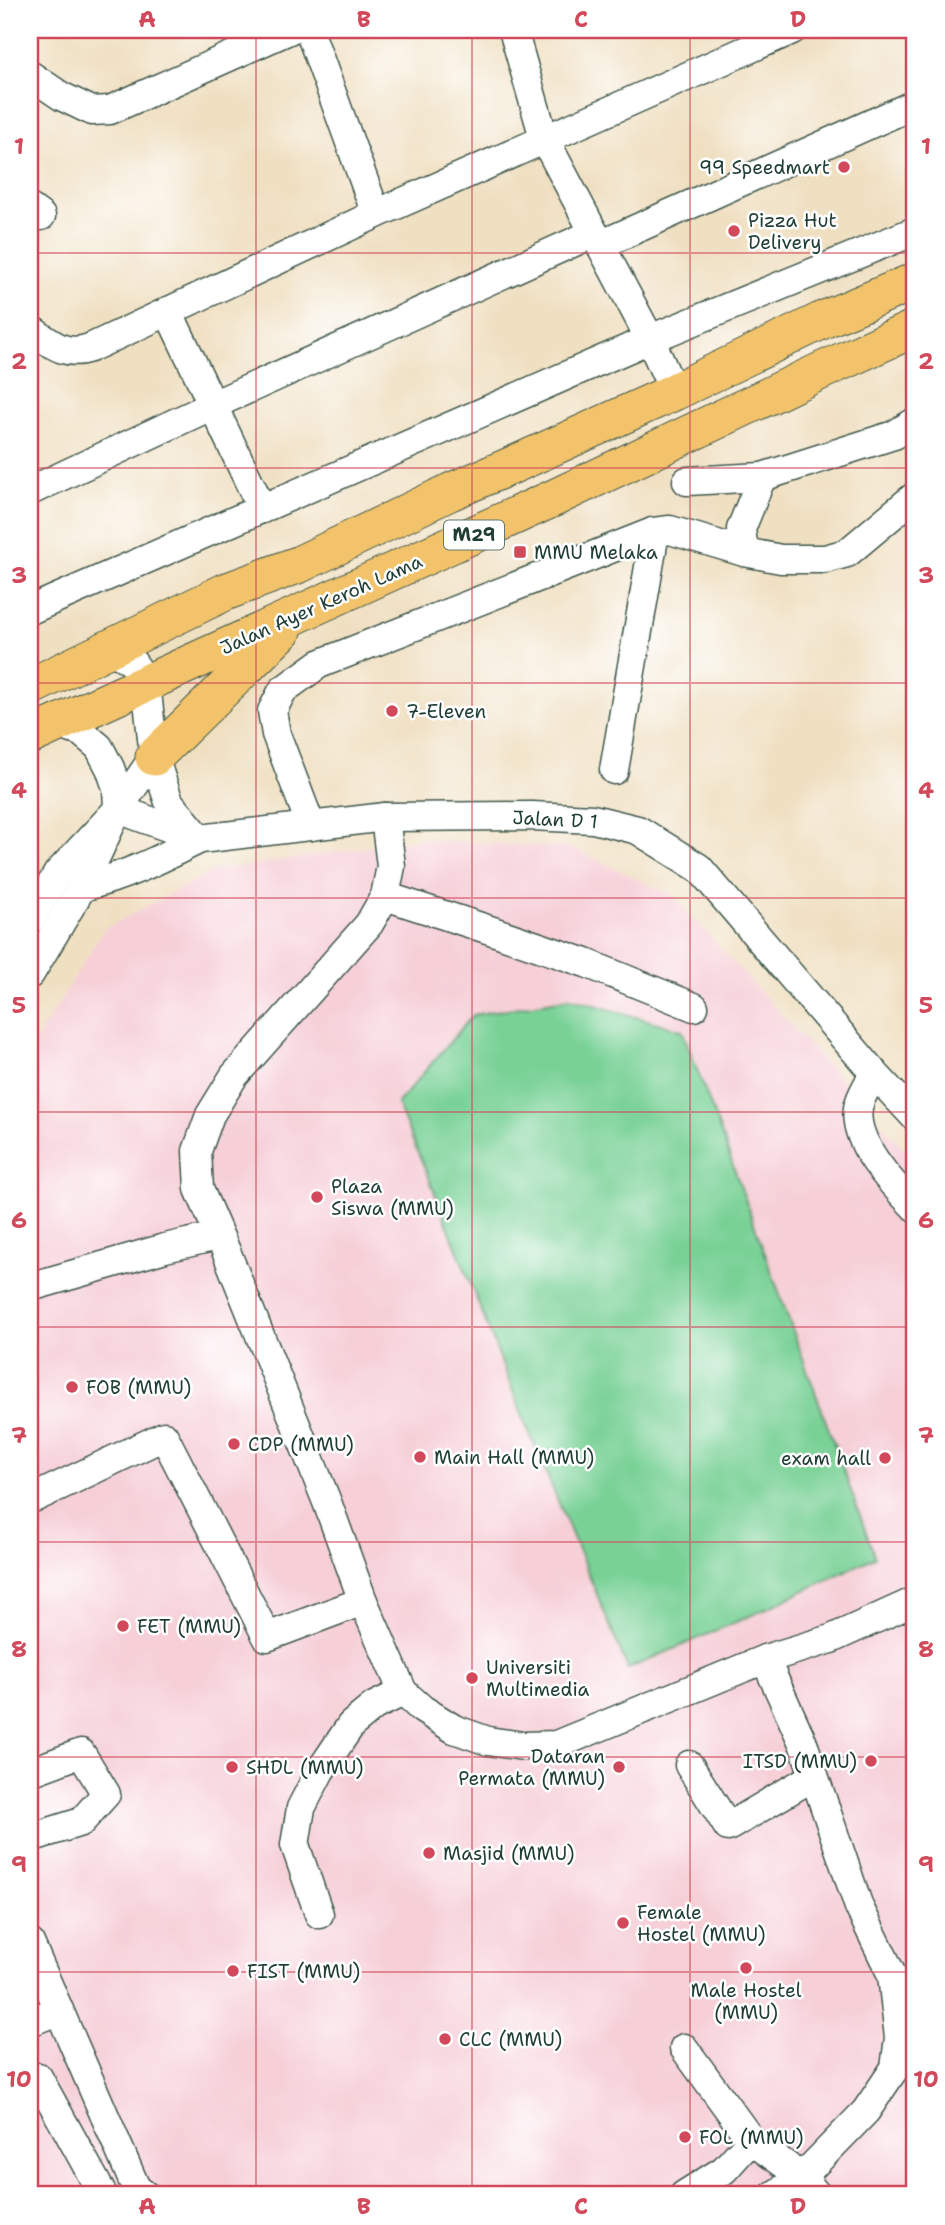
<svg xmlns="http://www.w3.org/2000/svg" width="945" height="2225" font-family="'Shantell Sans',sans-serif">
<rect width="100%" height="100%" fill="#fff"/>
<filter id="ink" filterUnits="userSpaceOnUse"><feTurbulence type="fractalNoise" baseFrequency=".0143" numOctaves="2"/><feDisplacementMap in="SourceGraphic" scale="14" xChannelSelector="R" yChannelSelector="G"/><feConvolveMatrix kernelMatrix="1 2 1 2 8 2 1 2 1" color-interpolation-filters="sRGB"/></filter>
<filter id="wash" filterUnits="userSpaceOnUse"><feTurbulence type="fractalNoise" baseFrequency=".00686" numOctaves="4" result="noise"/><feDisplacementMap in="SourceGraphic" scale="28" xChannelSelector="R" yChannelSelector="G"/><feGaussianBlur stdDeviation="1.57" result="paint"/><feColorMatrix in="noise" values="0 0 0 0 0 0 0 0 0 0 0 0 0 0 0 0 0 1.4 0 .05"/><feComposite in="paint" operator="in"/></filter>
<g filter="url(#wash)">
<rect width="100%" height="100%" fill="#f0e0c2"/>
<!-- built -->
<polygon fill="#f6cfd7" points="421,839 572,848 673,896 915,1161 915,2195 30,2195 30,1050 104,929 213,871"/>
<!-- green -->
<polygon fill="#79d196" stroke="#4c8765" stroke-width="2" points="570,998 682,1030 723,1138 875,1557 761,1611 628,1669 525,1422 429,1178 397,1104 473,1015"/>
</g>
<g filter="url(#ink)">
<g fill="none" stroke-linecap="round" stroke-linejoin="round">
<defs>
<g id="minor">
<polyline points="309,30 376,214"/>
<polyline points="513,30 544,138 650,339 674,392"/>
<polyline points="30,75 61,96 92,111 110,110 289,30"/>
<polyline points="30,208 41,216"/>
<polyline points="600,245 915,104"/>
<polyline points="168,311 262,509"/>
<path d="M30,329C51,343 64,357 90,348L376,214L792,30"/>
<polyline points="687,481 762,477 894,435 915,422"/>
<polyline points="30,491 213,405 594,233"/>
<polyline points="744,552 741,529 762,477"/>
<polyline points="30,610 650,339 915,231"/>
<polyline points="614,770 654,538 653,532"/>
<polyline points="118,809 200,839 385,817 532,816 593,819 638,830 699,868 874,1073 915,1117"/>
<polyline points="385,817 391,866 385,896 369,924 234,1076 210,1115 197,1151 199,1189 226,1251 327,1502 363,1601 403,1692 422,1709 454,1729 488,1741 523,1746 556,1745 765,1659 831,1639 915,1601"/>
<polyline points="311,826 276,734 272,711 283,690 319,664 653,532 670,530 744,552 781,559 825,559 847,553 915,496"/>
<path d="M82,887C125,877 162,858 200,839L169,802L154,757L146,682L133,663L118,653L100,654"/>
<polyline points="385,896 490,930 586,963 694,1007"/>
<polyline points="30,920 58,873 118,809 154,757"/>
<polyline points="30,974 82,887 118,809 117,788 110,768 99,747 81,732 57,724"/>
<path d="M874,1073C869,1084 860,1096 858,1108C852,1142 893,1185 915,1207"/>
<polyline points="30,1287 165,1248 218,1236"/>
<polyline points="36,1497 164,1436 267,1637 363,1601"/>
<polyline points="765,1659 803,1743 859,1907 892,1975 899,2038 895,2068 866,2111 802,2177 774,2195"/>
<polyline points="689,1765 728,1827 814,1776"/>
<polyline points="30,1772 81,1753 106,1794 81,1822 30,1838"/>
<polyline points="319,1914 295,1845 301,1808 320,1771 351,1725 374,1706 403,1692"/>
<polyline points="30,1943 136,2188 145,2195"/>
<polyline points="30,2022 57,2011"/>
<polyline points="684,2048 751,2140 802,2177 817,2195"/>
<polyline points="30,2080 38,2077 103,2195"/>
<polyline points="684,2195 724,2170 751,2140"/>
</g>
<g id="major">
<polyline points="30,687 225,592 300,564 450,492 515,464 674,392 825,319 915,281"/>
<polyline points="30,736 554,498 823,370 915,328"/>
<polyline points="154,757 283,631"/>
</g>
</defs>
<!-- minor casing -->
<use href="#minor" stroke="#3e5549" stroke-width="31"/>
<!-- major casing -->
<use href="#major" stroke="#3e5549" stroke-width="39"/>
<!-- minor -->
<use href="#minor" stroke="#fff" stroke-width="28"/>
<!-- major -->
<use href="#major" stroke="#f2c36a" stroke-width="37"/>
</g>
</g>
<!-- grid -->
<path fill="none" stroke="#d1495b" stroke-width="2" stroke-opacity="0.55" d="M256,30V2195M472,30V2195M690,30V2195M30,253H915M30,468H915M30,683H915M30,898H915M30,1112H915M30,1327H915M30,1542H915M30,1757H915M30,1972H915"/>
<!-- markers -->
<g fill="#d1495b" stroke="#fff" stroke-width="2.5">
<circle cx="844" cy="167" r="7"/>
<circle cx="734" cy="231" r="7"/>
<rect x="513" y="545" width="14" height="14" rx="3.5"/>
<circle cx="392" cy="711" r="7"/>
<circle cx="317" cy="1197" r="7"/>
<circle cx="72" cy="1387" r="7"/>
<circle cx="234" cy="1444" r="7"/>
<circle cx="420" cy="1457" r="7"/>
<circle cx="885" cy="1458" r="7"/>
<circle cx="123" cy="1626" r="7"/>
<circle cx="472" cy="1678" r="7"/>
<circle cx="871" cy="1761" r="7"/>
<circle cx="232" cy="1767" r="7"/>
<circle cx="619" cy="1767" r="7"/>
<circle cx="429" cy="1853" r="7"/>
<circle cx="623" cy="1923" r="7"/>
<circle cx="746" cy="1968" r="7"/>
<circle cx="233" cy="1971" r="7"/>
<circle cx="445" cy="2039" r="7"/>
<circle cx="685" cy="2137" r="7"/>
</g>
<g text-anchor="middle" stroke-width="5" stroke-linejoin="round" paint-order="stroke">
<!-- shield labels -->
<rect fill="#fff" stroke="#627771" stroke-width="2" x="444" y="520.5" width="60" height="29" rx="5"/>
<g font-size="18" font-weight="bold" fill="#1f3d34">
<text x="474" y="541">M29</text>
</g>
<!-- poi labels -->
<g font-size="19" fill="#1f3d34" stroke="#fff" text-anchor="start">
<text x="830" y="174" text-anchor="end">99 Speedmart</text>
<text x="748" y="227">Pizza Hut<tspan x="748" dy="22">Delivery</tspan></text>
<text x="534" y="559">MMU Melaka</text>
<text x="406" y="718">7-Eleven</text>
<text x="331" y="1193">Plaza<tspan x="331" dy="22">Siswa (MMU)</tspan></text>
<text x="86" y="1394">FOB (MMU)</text>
<text x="248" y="1451">CDP (MMU)</text>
<text x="434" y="1464">Main Hall (MMU)</text>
<text x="871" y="1465" text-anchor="end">exam hall</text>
<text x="137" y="1633">FET (MMU)</text>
<text x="486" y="1674">Universiti<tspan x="486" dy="22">Multimedia</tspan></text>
<text x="605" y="1763" text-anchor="end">Dataran<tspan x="605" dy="22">Permata (MMU)</tspan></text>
<text x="857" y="1768" text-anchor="end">ITSD (MMU)</text>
<text x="246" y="1774">SHDL (MMU)</text>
<text x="443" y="1860">Masjid (MMU)</text>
<text x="637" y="1919">Female<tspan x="637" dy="22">Hostel (MMU)</tspan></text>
<text x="247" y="1978">FIST (MMU)</text>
<text x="746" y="1997" text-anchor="middle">Male Hostel<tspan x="746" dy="22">(MMU)</tspan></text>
<text x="459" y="2046">CLC (MMU)</text>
<text x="699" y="2144">FOL (MMU)</text>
</g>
<!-- street labels -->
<g font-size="19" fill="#1f3d34" stroke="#fff">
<text transform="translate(321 604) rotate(-24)" y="7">Jalan Ayer Keroh Lama</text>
<text transform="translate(555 819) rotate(3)" y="7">Jalan D 1</text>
</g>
</g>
<!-- margin -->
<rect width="945" height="2225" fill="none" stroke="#fff" stroke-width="77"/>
<rect x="38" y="38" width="868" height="2148" fill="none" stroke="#d1495b" stroke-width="2.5"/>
<g font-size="23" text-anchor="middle" font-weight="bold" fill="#d1495b">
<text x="147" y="27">A</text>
<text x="364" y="27">B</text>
<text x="581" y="27">C</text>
<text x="798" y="27">D</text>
<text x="19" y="154">1</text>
<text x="926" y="154">1</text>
<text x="19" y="369">2</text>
<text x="926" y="369">2</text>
<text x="19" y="583">3</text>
<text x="926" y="583">3</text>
<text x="19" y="798">4</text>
<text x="926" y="798">4</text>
<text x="19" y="1013">5</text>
<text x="926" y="1013">5</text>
<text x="19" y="1228">6</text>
<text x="926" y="1228">6</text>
<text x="19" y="1443">7</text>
<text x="926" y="1443">7</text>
<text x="19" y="1657">8</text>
<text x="926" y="1657">8</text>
<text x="19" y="1872">9</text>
<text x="926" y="1872">9</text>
<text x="19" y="2087">10</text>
<text x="926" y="2087">10</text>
<text x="147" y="2214">A</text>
<text x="364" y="2214">B</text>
<text x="581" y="2214">C</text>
<text x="798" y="2214">D</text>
</g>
</svg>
